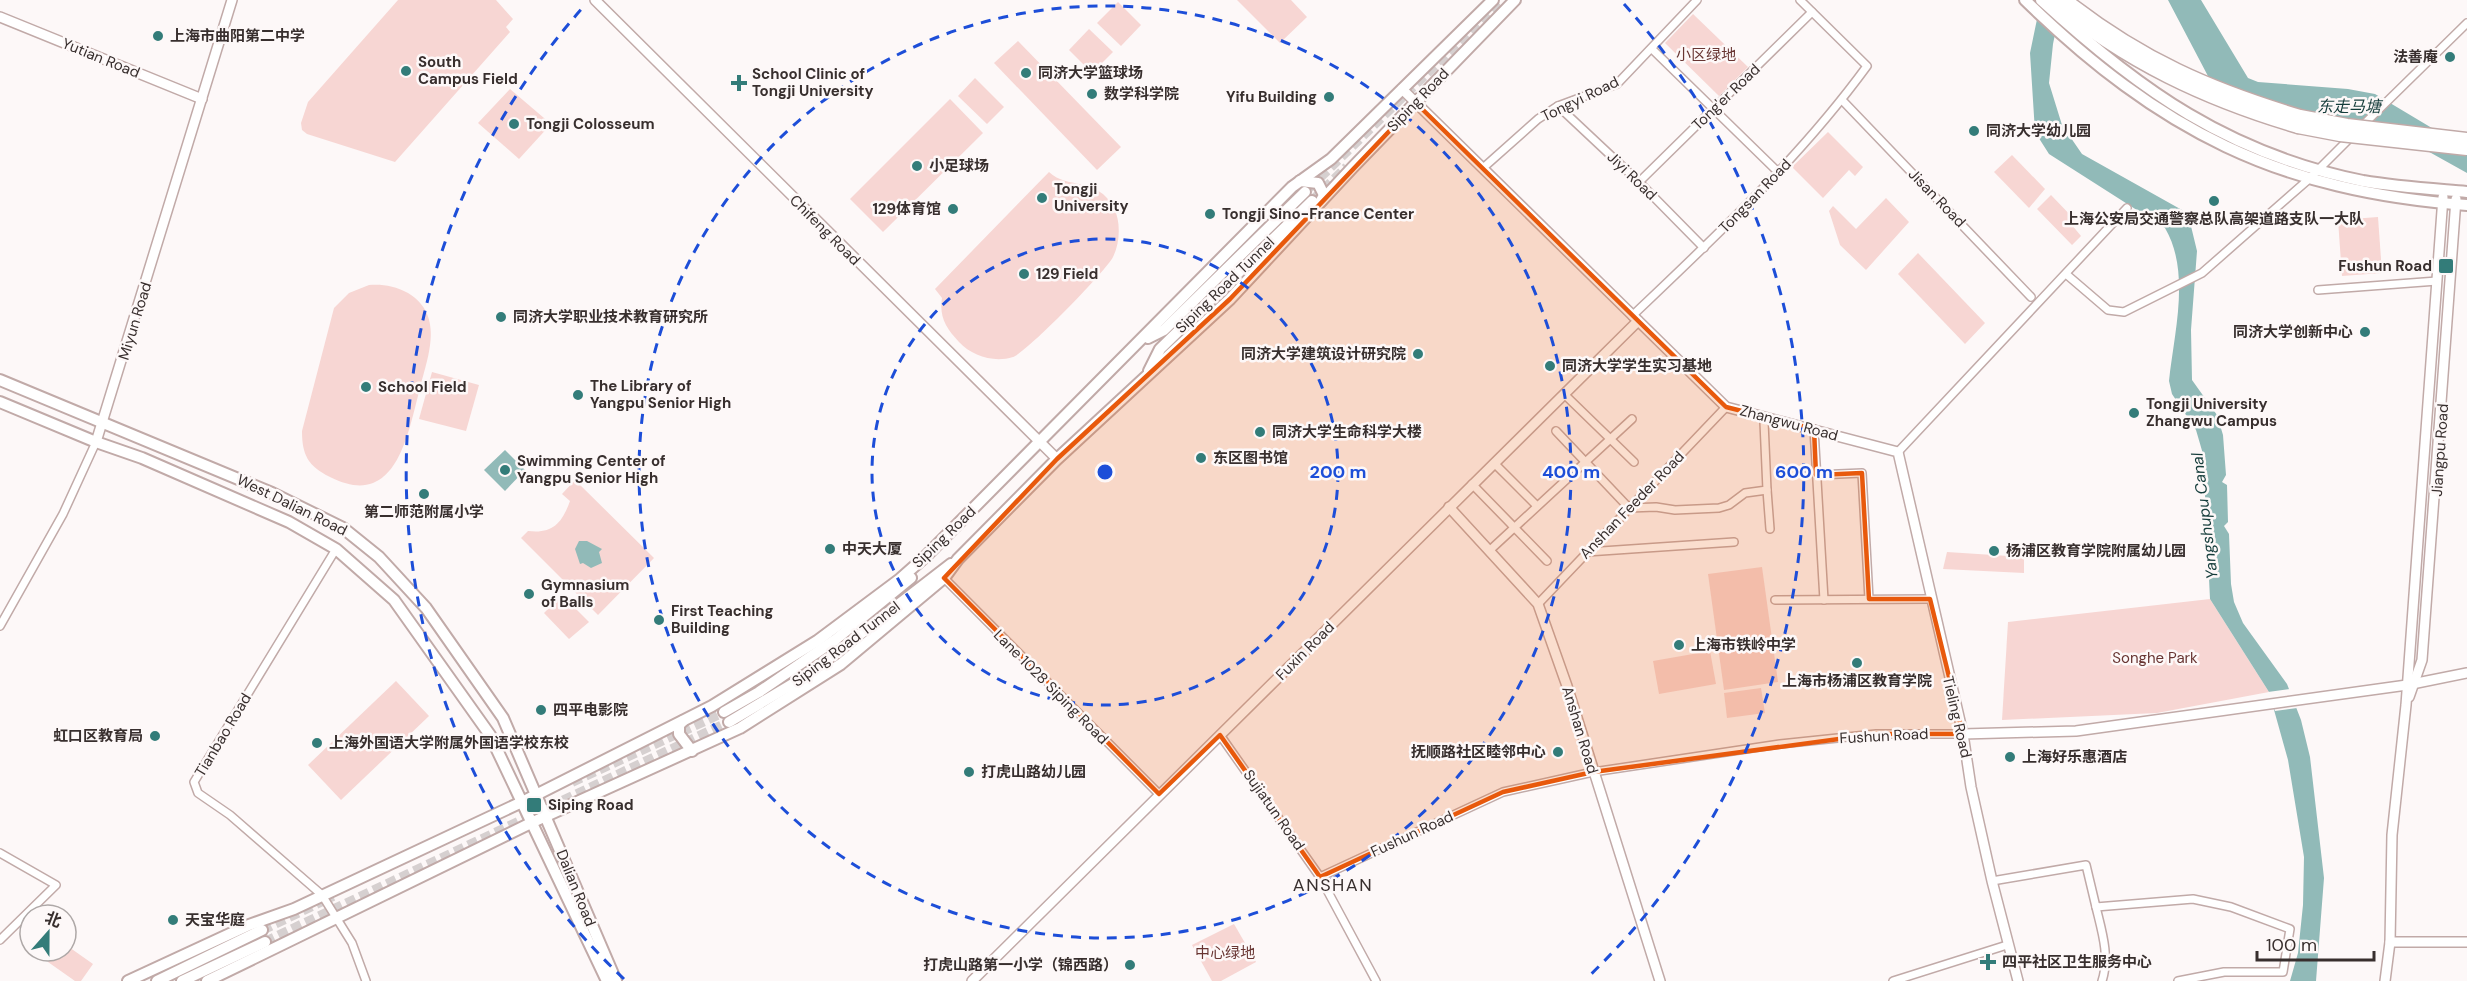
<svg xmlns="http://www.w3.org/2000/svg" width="2467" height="981" font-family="'DM Sans','Noto Sans SC',sans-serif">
<rect width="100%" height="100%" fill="#fdf8f8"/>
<!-- green -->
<g fill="#f7d6d3">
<polygon points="398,0 496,0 513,19 506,27 510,32 395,162 307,134 302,130 301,123 308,102"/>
<polygon points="1237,0 1291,0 1307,17 1280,43"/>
<polygon points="1118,2 1141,25 1121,46 1097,23"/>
<polygon points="1693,14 1748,67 1719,96 1665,43"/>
<polygon points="1089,29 1113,52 1092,73 1069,50"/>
<polygon points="1018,41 1121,147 1097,170 994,63"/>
<polygon points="975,78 1004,107 987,124 958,96"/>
<polygon points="510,89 551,124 519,159 478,123"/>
<polygon points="950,99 983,133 883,232 850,199"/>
<polygon points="1828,132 1863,167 1855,176 1849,170 1823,198 1792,167"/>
<polygon points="2012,155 2045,189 2029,208 1994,172"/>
<path d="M1049,172C1068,190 1097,176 1114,208C1121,222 1120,243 1113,257C1106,271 1026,353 1013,357C994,363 972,356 959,342C946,328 939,317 942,298L935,289Z"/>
<polygon points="2051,195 2075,220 2071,224 2081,236 2072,245 2037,209"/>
<polygon points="1886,198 1909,222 1866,270 1840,245 1829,211 1833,206 1856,229"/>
<polygon points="2378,217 2382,273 2342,276 2338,220"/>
<polygon points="1918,253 1985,323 1965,344 1898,274"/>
<path d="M369,285C383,284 395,286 408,293C446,316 427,359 419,392C407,438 395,510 330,477C308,466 302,455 302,431L334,308L349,293Z"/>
<polygon points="432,372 479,385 466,431 419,419"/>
<path d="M575,480L654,558L598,615L521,538L528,531C553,534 562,523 570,501L562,494Z"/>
<polygon points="1947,552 2024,557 2024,573 1943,569"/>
<polygon points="1762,567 1778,682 1724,690 1708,574"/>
<polygon points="562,595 589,622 569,639 544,613"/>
<polygon points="2210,599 2269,692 2157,713 2002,720 2008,622"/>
<polygon points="1710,651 1716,684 1659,694 1653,661"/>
<polygon points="396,681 429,716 341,800 308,765"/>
<polygon points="1761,688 1765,713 1727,718 1724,693"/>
<polygon points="1234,924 1256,962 1221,981 1212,981 1192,945"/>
<polygon points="66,945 93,964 81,981 75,981 48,962 56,951 66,951"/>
</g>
<!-- water -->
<g fill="#91bab8">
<path d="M2041,0H2062L2053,44L2049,83L2062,125L2082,154L2182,210L2190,222L2197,251L2191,330L2192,380L2217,415L2223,435L2226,475L2222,482L2227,485L2228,522L2224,526L2229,534L2231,584L2234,602L2243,623L2287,684L2301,720L2310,757L2324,878L2316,981H2290L2298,953L2303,905L2304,857L2288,760L2269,692L2210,599L2203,454L2196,430L2172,394L2169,381C2174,333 2191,272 2165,228L2049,154L2035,132L2030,53Z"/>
<polygon points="2168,0 2201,0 2248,78 2258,82 2348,89 2375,94 2467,149 2467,173 2406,139 2263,104 2209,78"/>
<polygon points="505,450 525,470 505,491 484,470"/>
<polygon points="579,541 587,541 602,549 599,552 602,563 591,568 583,563 580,564 575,549"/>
</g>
<!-- pier -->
<polygon fill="#fdf8f8" points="2290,689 2297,708 2275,711 2268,692"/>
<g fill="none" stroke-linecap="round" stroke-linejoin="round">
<!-- primary-tunnel -->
<g stroke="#d6d0d0" stroke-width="10" stroke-dasharray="10 5" stroke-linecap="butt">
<polyline points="1309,188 1502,0"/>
<polyline points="1313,200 1347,167"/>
<polyline points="572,782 724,712"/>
<polyline points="262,930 333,896"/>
<polyline points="265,942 729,722"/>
</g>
<defs>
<g id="street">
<polyline points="1652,49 1779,173"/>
<polyline points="1842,100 2031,297"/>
<polyline points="1558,106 1639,182 1704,248"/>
<polyline points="2362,126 2467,23"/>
<polyline points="1483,168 1538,119 1558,106 1617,84 1697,0"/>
<polyline points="1639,182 1812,12"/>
<polyline points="2066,274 2108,310 2124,312 2202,273 2309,179 2352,136"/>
<polyline points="2318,290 2437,281"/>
<path d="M1632,316C1715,237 1799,159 1867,66L1800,0"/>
<polyline points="1564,394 1634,462"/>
<polyline points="1814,429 1824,600"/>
<polyline points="1556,431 1629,508 1656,507 1675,510 1719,508 1729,505 1745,493 1767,490 1764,422"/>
<polyline points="1898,452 2127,208"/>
<polyline points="1494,463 1537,506"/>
<polyline points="1816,475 1862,473 1869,599"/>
<polyline points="1472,484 1547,561"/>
<polyline points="1767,490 1770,529"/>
<polyline points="336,549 194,782 198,793 230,815 322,895 352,943 366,981"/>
<polyline points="1489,551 1632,419"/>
<polyline points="1587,552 1734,542"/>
<polyline points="944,578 1159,794"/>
<polyline points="1775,600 1930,599"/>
<polyline points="1538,604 1726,407"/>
<polyline points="0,626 63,514 96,442"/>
<polyline points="1220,735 1320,877 1376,981"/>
<polyline points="0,853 56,885 0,940"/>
<polyline points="1320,877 1503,792 1593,772 1780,744 1876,734 1963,734"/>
<polyline points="1992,881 2086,865 2096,907 2193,899 2231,907 2290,929 2283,972 2224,972 2178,981"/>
<path d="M2096,907C2102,932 2110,956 2102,981"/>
<polyline points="1893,981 2007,945"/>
</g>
<g id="secondary">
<polyline points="595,0 1057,459"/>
<polyline points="0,17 202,99"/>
<polyline points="1402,89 1726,407 1898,452 1963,734 1971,787 1992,881 2018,981"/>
<polyline points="96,442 232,0"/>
<polyline points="1449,507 1538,604 1567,686 1660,981"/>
<polyline points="2409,697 2422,660 2456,199"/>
<polyline points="1963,734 2076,731 2407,685 2467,673"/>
<polyline points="2390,942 2467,942"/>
<polyline points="972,981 1638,321"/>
<polyline points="2385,981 2390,942 2392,835 2406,705 2443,197"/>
</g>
<g id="primary">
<path d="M2025,0C2160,131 2278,191 2467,205"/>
<path d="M2041,0C2139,90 2229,154 2363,181C2397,187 2432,189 2467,192"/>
<polyline points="1300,181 1318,183 1324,195 1321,201"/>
<polyline points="1148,338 1164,330 1305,192"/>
<polyline points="1149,371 1160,349 1312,201"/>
<polyline points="0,380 272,493 343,528 379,557 426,608 503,718 616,981"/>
<polyline points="0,402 96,442 142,458 289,522 336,549 394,600 490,735 607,981"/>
<polyline points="724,712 759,692 835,640 911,578"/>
<polyline points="683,721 679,725 679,734 692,751"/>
<polyline points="729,722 806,676 951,564"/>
<polyline points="128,981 249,925 294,909 522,802 712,706 817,641 900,579 926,556 1292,187 1331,159 1493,0"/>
<polyline points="157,981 262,930"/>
<polyline points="182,981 265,942"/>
<polyline points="207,981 533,822 740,728 841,664 944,578 958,559 1057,459 1230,299 1353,167 1515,0"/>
</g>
<g id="highway">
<path d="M2051,0C2125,62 2206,100 2298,127"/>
<path d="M2066,0C2141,59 2210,89 2300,116"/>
</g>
</defs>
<!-- street casing -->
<use href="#street" stroke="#c1aaa8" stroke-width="10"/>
<!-- secondary casing -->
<use href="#secondary" stroke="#c1aaa8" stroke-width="12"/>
<!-- primary casing -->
<use href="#primary" stroke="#c1aaa8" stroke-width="14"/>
<!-- highway casing -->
<use href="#highway" stroke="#c1aaa8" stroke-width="15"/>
<!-- street -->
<use href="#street" stroke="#fff" stroke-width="7"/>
<!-- secondary -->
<use href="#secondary" stroke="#fff" stroke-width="9"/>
<!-- primary -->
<use href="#primary" stroke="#fff" stroke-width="10"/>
<!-- highway -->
<use href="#highway" stroke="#fff" stroke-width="12"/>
<defs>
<g id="highway-bridge">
<polyline points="2300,116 2347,125 2467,139"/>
<polyline points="2298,127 2340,135 2467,149"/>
</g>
</defs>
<!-- highway-bridge casing -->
<use href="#highway-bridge" stroke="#c1aaa8" stroke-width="15" stroke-linecap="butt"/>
<!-- highway-bridge -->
<use href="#highway-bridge" stroke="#fff" stroke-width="12"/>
</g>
<!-- marked area -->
<path fill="#e8590c" fill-opacity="0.2" stroke="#e8590c" stroke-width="4.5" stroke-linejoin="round" d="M1416,103L1726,407L1814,429L1816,475L1862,473L1869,599H1930L1963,734H1876L1593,772L1503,792L1320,877L1220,735L1159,794L944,578L1057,459L1230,299Z"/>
<!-- distance rings -->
<g fill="none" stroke="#1d4ed8" stroke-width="3" stroke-dasharray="10 8">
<circle cx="1105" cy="472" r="233"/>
<circle cx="1105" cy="472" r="466"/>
<path d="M624 979A699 699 0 0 1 586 4M1624 4A699 699 0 0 1 1586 979"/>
</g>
<!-- markers -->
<g fill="#337c79" stroke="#fdf8f8" stroke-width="2">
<circle cx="158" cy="36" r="6"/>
<circle cx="2450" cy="57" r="6"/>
<circle cx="406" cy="71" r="6"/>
<circle cx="1026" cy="73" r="6"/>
<path d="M736 74h6v6h6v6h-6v6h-6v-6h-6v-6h6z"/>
<circle cx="1092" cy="94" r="6"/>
<circle cx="1329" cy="97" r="6"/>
<circle cx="514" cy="124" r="6"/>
<circle cx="1974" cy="131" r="6"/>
<circle cx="917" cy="166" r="6"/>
<circle cx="1042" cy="198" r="6"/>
<circle cx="2214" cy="201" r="6"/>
<circle cx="953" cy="209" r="6"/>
<circle cx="1210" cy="214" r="6"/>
<rect x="2438" y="258" width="16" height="16" rx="3"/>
<circle cx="1024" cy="274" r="6"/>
<circle cx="501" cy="317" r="6"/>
<circle cx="2365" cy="332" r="6"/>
<circle cx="1418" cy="354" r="6"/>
<circle cx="1550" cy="366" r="6"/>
<circle cx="366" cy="387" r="6"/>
<circle cx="578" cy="395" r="6"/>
<circle cx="2134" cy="413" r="6"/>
<circle cx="1260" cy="432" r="6"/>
<circle cx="1201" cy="458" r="6"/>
<circle cx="505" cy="470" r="6"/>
<circle cx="424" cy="494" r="6"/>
<circle cx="830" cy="549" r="6"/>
<circle cx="1994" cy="551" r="6"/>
<circle cx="529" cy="594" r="6"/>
<circle cx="659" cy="620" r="6"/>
<circle cx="1679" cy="645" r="6"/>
<circle cx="1857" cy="663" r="6"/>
<circle cx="541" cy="710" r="6"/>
<circle cx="155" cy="736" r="6"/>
<circle cx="317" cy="743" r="6"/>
<circle cx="1558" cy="752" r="6"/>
<circle cx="2010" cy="757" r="6"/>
<circle cx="969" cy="772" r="6"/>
<rect x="526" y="797" width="16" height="16" rx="3"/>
<circle cx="173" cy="920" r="6"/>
<path d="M1985 953h6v6h6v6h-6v6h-6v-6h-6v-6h6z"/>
<circle cx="1130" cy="965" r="6"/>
</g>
<g text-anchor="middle" stroke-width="5" stroke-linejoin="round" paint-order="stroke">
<!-- poi labels -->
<g font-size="15" font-weight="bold" fill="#382f2e" stroke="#fdf8f8" text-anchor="start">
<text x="170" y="41">上海市曲阳第二中学</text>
<text x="2438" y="62" text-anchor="end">法善庵</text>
<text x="418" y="67">South<tspan x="418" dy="17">Campus Field</tspan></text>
<text x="1038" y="78">同济大学篮球场</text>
<text x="752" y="79">School Clinic of<tspan x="752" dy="17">Tongji University</tspan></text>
<text x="1104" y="99">数学科学院</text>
<text x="1317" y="102" text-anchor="end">Yifu Building</text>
<text x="526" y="129">Tongji Colosseum</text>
<text x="1986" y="136">同济大学幼儿园</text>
<text x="929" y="171">小足球场</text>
<text x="1054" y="194">Tongji<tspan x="1054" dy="17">University</tspan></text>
<text x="941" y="214" text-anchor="end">129体育馆</text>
<text x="1222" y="219">Tongji Sino-France Center</text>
<text x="2214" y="224" text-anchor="middle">上海公安局交通警察总队高架道路支队一大队</text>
<text x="2432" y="271" text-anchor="end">Fushun Road</text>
<text x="1036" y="279">129 Field</text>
<text x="513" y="322">同济大学职业技术教育研究所</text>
<text x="2353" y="337" text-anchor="end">同济大学创新中心</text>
<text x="1406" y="359" text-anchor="end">同济大学建筑设计研究院</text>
<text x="1562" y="371">同济大学学生实习基地</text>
<text x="590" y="391">The Library of<tspan x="590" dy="17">Yangpu Senior High</tspan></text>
<text x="378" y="392">School Field</text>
<text x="2146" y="409">Tongji University<tspan x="2146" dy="17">Zhangwu Campus</tspan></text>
<text x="1272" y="437">同济大学生命科学大楼</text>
<text x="1213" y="463">东区图书馆</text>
<text x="517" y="466">Swimming Center of<tspan x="517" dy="17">Yangpu Senior High</tspan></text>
<text x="424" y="517" text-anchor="middle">第二师范附属小学</text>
<text x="842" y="554">中天大厦</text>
<text x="2006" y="556">杨浦区教育学院附属幼儿园</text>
<text x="541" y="590">Gymnasium<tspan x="541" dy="17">of Balls</tspan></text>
<text x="671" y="616">First Teaching<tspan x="671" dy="17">Building</tspan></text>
<text x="1691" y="650">上海市铁岭中学</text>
<text x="1857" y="686" text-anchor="middle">上海市杨浦区教育学院</text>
<text x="553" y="715">四平电影院</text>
<text x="143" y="741" text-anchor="end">虹口区教育局</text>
<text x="329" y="748">上海外国语大学附属外国语学校东校</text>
<text x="1546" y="757" text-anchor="end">抚顺路社区睦邻中心</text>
<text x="2022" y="762">上海好乐惠酒店</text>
<text x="981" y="777">打虎山路幼儿园</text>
<text x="548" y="810">Siping Road</text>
<text x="185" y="925">天宝华庭</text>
<text x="2002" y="967">四平社区卫生服务中心</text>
<text x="1118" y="970" text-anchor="end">打虎山路第一小学（锦西路）</text>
</g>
<!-- park labels -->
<g font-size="15" fill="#683532" stroke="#fdf8f8">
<text x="1706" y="60">小区绿地</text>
<text x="2155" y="663">Songhe Park</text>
<text x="1225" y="958">中心绿地</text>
</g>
<!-- street labels -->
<g font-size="15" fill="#382f2e" stroke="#fdf8f8">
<text transform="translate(101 58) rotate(22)" y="5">Yutian Road</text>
<text transform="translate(1726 97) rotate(-44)" y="5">Tong'er Road</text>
<text transform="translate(1580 99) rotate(-26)" y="5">Tongyi Road</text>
<text transform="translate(1418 100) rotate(-46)" y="5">Siping Road</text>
<text transform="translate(1632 176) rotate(44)" y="5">Jiyi Road</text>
<text transform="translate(1755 196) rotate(-46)" y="5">Tongsan Road</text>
<text transform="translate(1937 198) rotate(46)" y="5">Jisan Road</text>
<text transform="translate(825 230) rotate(45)" y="5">Chifeng Road</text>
<text transform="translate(1225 285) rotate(-44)" y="5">Siping Road Tunnel</text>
<text transform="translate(135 321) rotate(-73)" y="5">Miyun Road</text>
<text transform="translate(1789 423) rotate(15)" y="5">Zhangwu Road</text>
<text transform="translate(2440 450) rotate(-86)" y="5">Jiangpu Road</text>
<text transform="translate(292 505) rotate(26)" y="5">West Dalian Road</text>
<text transform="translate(1632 505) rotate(-46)" y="5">Anshan Feeder Road</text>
<text transform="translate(944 537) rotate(-44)" y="5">Siping Road</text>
<text transform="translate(846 644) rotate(-37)" y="5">Siping Road Tunnel</text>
<text transform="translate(1305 651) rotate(-45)" y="5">Fuxin Road</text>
<text transform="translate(1051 687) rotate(45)" y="5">Lane 1028 Siping Road</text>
<text transform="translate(1957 717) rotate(77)" y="5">Tieling Road</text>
<text transform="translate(1580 730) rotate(73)" y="5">Anshan Road</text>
<text transform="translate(223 735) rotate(-59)" y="5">Tianbao Road</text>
<text transform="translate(1884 736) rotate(-3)" y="5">Fushun Road</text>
<text transform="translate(1274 810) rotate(55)" y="5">Sujiatun Road</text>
<text transform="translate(1412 834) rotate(-25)" y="5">Fushun Road</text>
<text transform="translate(576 888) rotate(68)" y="5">Dalian Road</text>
</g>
<!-- water labels -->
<g font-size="16" font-style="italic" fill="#143c3a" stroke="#fdf8f8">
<text x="2349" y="112">东走马塘</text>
<text transform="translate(2204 516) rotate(-97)" y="6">Yangshupu Canal</text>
</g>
<!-- quarter labels -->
<g font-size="18" letter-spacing="1.5" fill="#382f2e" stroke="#fdf8f8">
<text x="1333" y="891">ANSHAN</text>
</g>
</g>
<circle cx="1105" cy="472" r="9" fill="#1d4ed8" stroke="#fdf8f8" stroke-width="3"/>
<g font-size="18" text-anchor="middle" font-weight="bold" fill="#1d4ed8" stroke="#fdf8f8" stroke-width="5" stroke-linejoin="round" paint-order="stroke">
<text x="1338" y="478">200 m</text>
<text x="1571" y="478">400 m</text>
<text x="1804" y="478">600 m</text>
</g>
<!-- north arrow -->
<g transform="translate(48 933) rotate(21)"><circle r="28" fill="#fdf8f8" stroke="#aea8a7" stroke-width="1.5"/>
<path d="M0-4.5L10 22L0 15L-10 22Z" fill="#337c79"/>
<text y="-9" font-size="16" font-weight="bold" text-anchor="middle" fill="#382f2e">北</text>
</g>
<!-- scale -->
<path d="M2257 951v9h117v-9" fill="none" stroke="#382f2e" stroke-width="3"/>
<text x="2266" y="951" font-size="18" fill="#382f2e" stroke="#fdf8f8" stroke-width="4.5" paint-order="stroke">100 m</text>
</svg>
